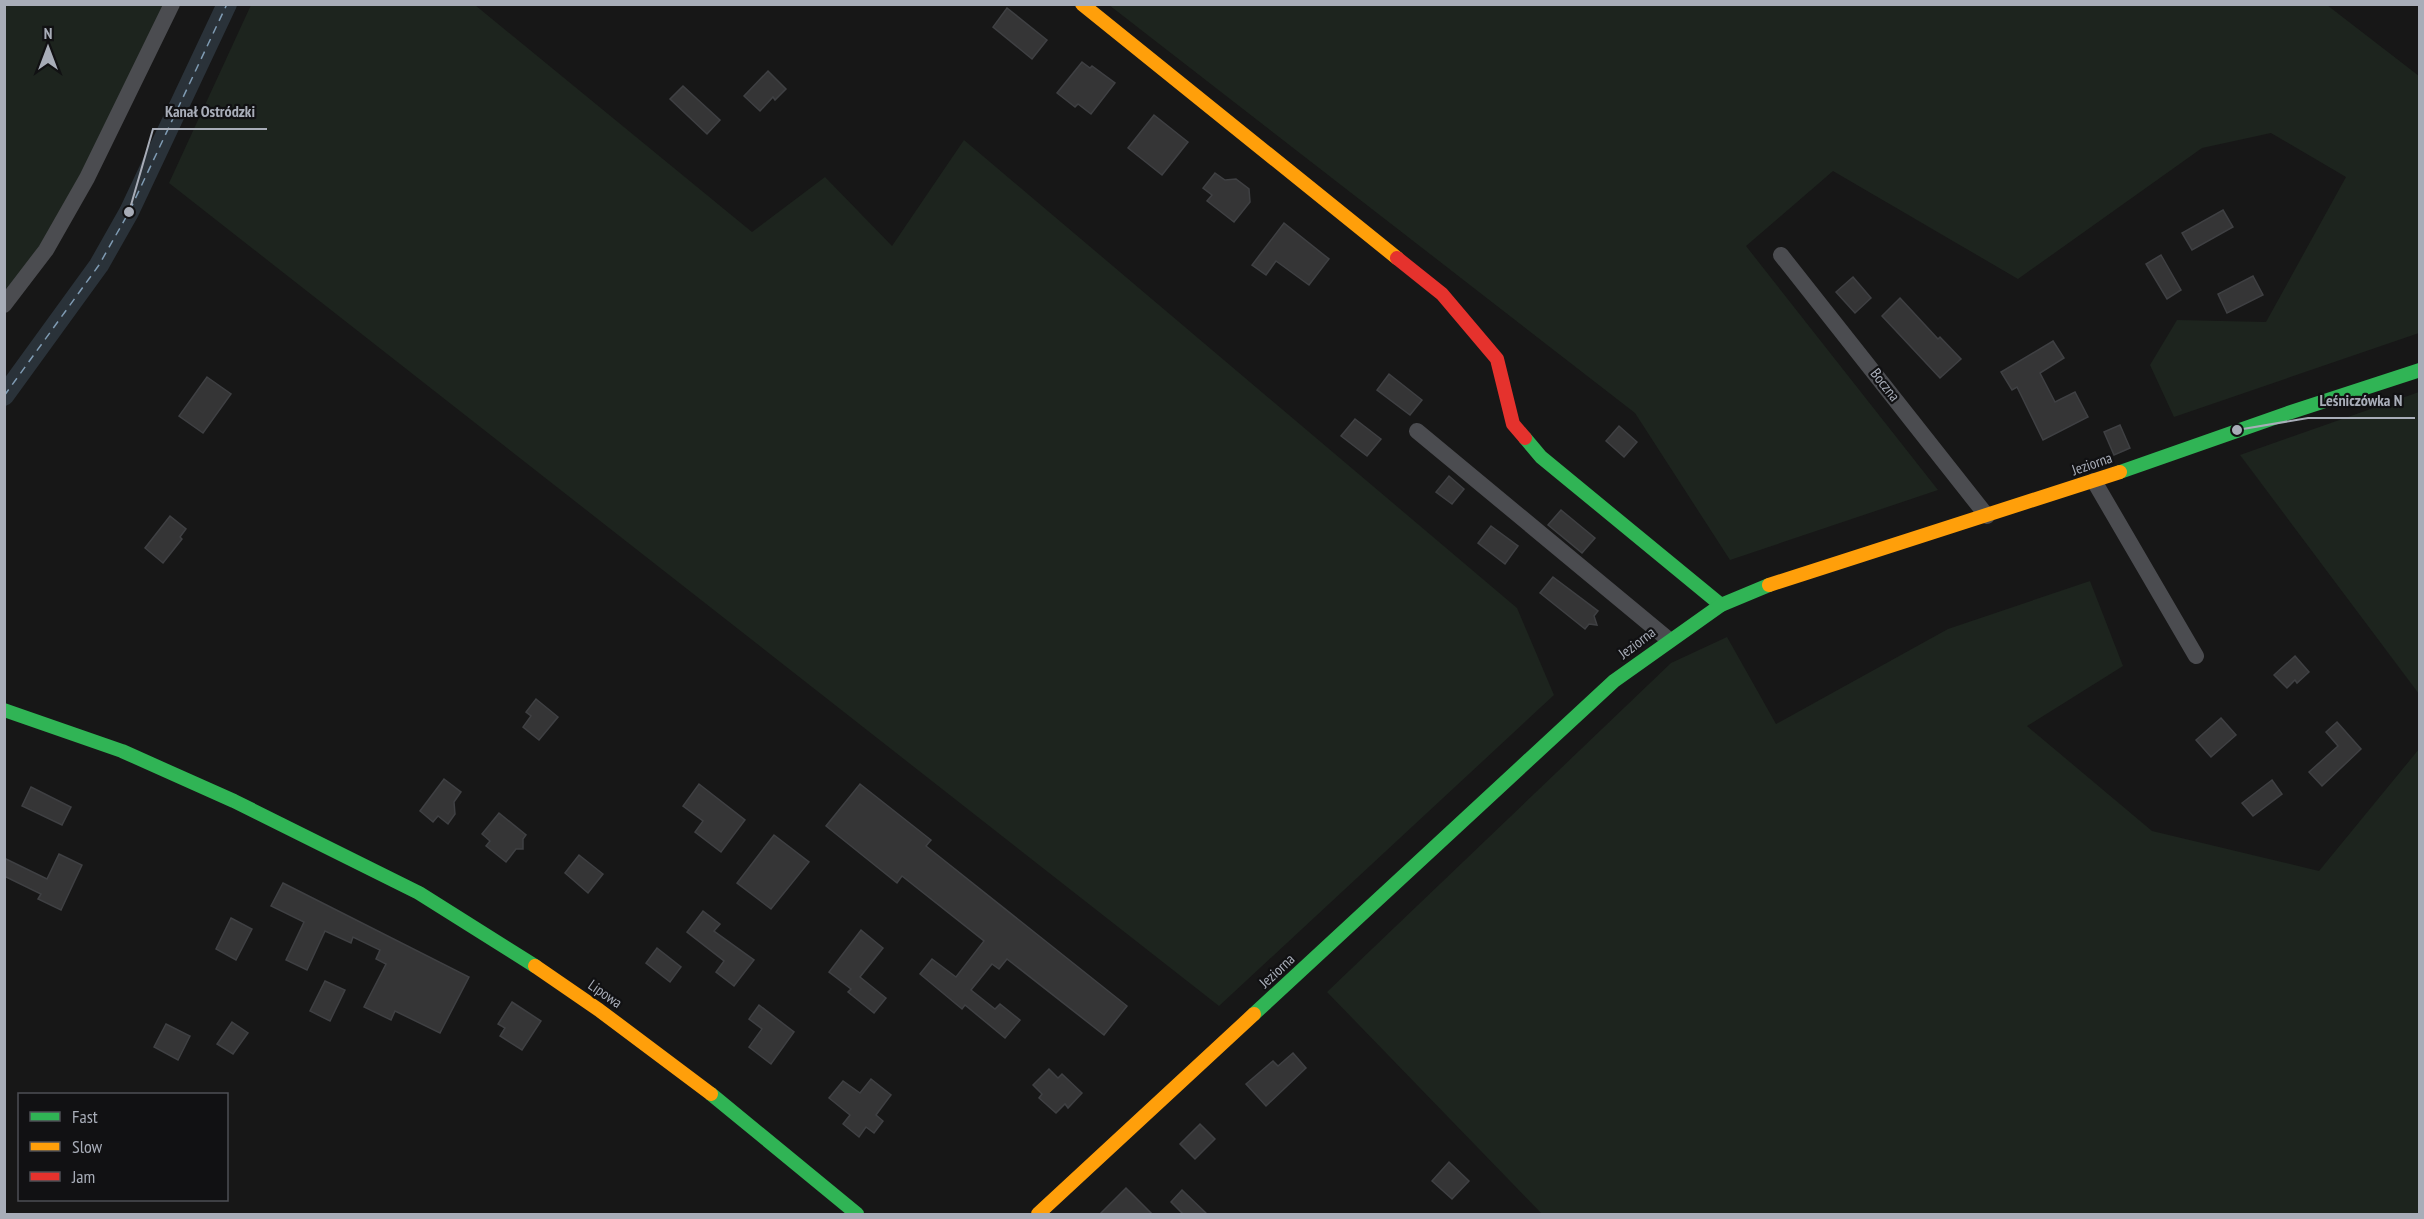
<svg xmlns="http://www.w3.org/2000/svg" width="2424" height="1219" font-family="'PT Sans Narrow',sans-serif">
<rect width="100%" height="100%" fill="#171717"/>
<!-- green -->
<g fill="#1d241e">
<polygon points="5,5 171,5 84,194 5,292"/>
<polygon points="251,5 475,5 752,232 825,177 892,246 964,140 1517,608 1554,695 1219,1006 169,183"/>
<polygon points="1109,5 2327,5 2419,76 2419,333 2174,417 2150,365 2177,320 2266,322 2346,177 2271,133 2202,148 2018,279 1833,171 1746,246 1938,490 1730,560 1635,413"/>
<polygon points="2419,392 2420,392 2419,694 2240,455"/>
<polygon points="2090,581 2123,666 2027,726 2152,831 2319,871 2419,749 2419,1214 1542,1214 1327,992 1671,663 1727,637 1776,724 1948,629"/>
</g>
<g fill="none" stroke-linecap="round" stroke-linejoin="round">
<!-- canal -->
<polyline stroke="#2a3239" stroke-width="20" points="4,396 99,265 129,212 227,4"/>
<!-- ferry -->
<polyline stroke="#7f9bb3" stroke-width="1.5" stroke-dasharray="8 6" stroke-linecap="butt" points="4,396 99,265 129,212 227,4"/>
</g>
<!-- building -->
<g fill="#353536" stroke="#3f4043" stroke-width="1.5">
<polygon points="1007,8 1047,40 1032,59 993,27"/>
<polygon points="1082,62 1090,68 1092,66 1115,83 1091,114 1078,104 1075,107 1057,93"/>
<polygon points="768,71 786,89 775,100 773,97 760,111 744,96"/>
<polygon points="683,86 720,120 707,134 670,99"/>
<polygon points="1154,115 1188,142 1162,175 1128,148"/>
<polygon points="1215,173 1225,180 1236,179 1249,189 1250,202 1234,222 1207,201 1212,195 1203,188"/>
<polygon points="2223,210 2233,227 2192,250 2182,233"/>
<polygon points="1284,223 1329,259 1309,285 1276,261 1266,275 1252,265"/>
<polygon points="2161,255 2181,290 2167,299 2146,264"/>
<polygon points="2253,276 2263,295 2227,313 2218,294"/>
<polygon points="1853,277 1871,298 1855,313 1836,292"/>
<polygon points="1900,298 1938,339 1940,337 1961,359 1940,378 1882,316"/>
<polygon points="2053,341 2064,358 2040,373 2055,402 2075,392 2088,417 2043,440 2017,387 2012,390 2001,372"/>
<polygon points="1389,374 1422,400 1410,415 1377,390"/>
<polygon points="207,377 231,394 203,433 179,416"/>
<polygon points="1355,419 1381,439 1367,456 1341,436"/>
<polygon points="2120,425 2130,448 2114,455 2104,432"/>
<polygon points="1619,426 1637,442 1624,457 1606,441"/>
<polygon points="1449,476 1464,489 1452,504 1436,492"/>
<polygon points="1561,510 1595,538 1582,553 1548,525"/>
<polygon points="170,516 186,529 180,537 182,539 163,563 145,548"/>
<polygon points="1491,526 1518,546 1505,564 1478,543"/>
<polygon points="1553,577 1598,611 1594,616 1597,625 1589,624 1585,629 1540,593"/>
<polygon points="2295,656 2309,672 2297,683 2295,680 2287,688 2274,675"/>
<polygon points="536,699 558,717 539,740 523,727 531,716 526,712"/>
<polygon points="2221,718 2236,735 2211,757 2196,740"/>
<polygon points="2337,722 2361,749 2322,786 2309,772 2338,746 2326,732"/>
<polygon points="444,779 461,792 454,802 455,814 448,824 438,816 433,822 420,811"/>
<polygon points="2272,780 2282,794 2253,816 2242,803"/>
<polygon points="699,784 745,820 721,852 695,832 703,821 683,806"/>
<polygon points="860,784 931,840 926,846 1127,1006 1104,1035 1007,959 999,969 992,964 971,990 995,1009 1000,1004 1020,1020 1005,1038 965,1005 962,1009 920,974 932,959 956,977 984,941 902,876 897,883 826,826"/>
<polygon points="31,787 71,807 62,825 22,806"/>
<polygon points="499,813 526,835 523,839 523,849 516,849 506,862 486,846 490,841 482,834"/>
<polygon points="774,835 809,862 771,909 737,883"/>
<polygon points="59,854 82,865 61,910 38,899 41,894 4,876 4,858 47,879"/>
<polygon points="579,855 603,874 588,893 565,873"/>
<polygon points="283,883 469,977 440,1033 395,1011 391,1020 364,1007 386,964 376,959 380,950 353,937 351,943 325,931 307,970 286,960 304,922 271,906"/>
<polygon points="703,911 720,924 714,931 754,960 734,986 716,972 724,961 687,932"/>
<polygon points="231,918 252,929 236,960 216,949"/>
<polygon points="861,930 883,948 860,977 886,998 874,1013 848,992 851,989 829,972"/>
<polygon points="657,948 681,967 670,982 646,963"/>
<polygon points="325,981 345,990 330,1021 310,1011"/>
<polygon points="512,1002 541,1021 522,1050 500,1036 505,1028 498,1024"/>
<polygon points="759,1005 794,1032 771,1064 749,1047 762,1029 749,1019"/>
<polygon points="232,1022 248,1033 233,1054 217,1044"/>
<polygon points="166,1024 190,1036 178,1060 154,1047"/>
<polygon points="1293,1053 1306,1068 1266,1106 1246,1084 1273,1061 1278,1066"/>
<polygon points="1049,1069 1058,1078 1062,1074 1082,1093 1068,1108 1065,1104 1056,1113 1039,1098 1042,1094 1033,1085"/>
<polygon points="871,1079 891,1095 876,1115 883,1121 874,1133 866,1127 859,1137 843,1124 850,1115 829,1098 843,1081 860,1093"/>
<polygon points="1200,1124 1215,1139 1195,1159 1180,1144"/>
<polygon points="1449,1162 1469,1181 1452,1199 1432,1181"/>
<polygon points="1126,1188 1153,1215 1099,1215"/>
<polygon points="1182,1190 1208,1215 1184,1215 1171,1202"/>
</g>
<g fill="none" stroke-linecap="round" stroke-linejoin="round">
<!-- street -->
<g stroke="#4b4c50" stroke-width="16">
<polyline points="1781,255 1987,516"/>
<polyline points="4,305 46,250 87,178 172,4"/>
<polyline points="1417,431 1669,640"/>
<polyline points="2094,481 2196,656"/>
</g>
<!-- fast -->
<g stroke="#30b455" stroke-width="14">
<polyline points="1525,438 1541,457 1721,605"/>
<polyline points="2120,472 2288,413 2420,370"/>
<polyline points="4,710 122,751 234,801 419,893 535,966"/>
<polyline points="1254,1014 1614,681 1721,605 1769,585"/>
<polyline points="711,1094 857,1214"/>
</g>
<!-- slow -->
<g stroke="#ff9f0a" stroke-width="14">
<polyline points="1082,4 1397,258"/>
<polyline points="1769,585 2120,472"/>
<polyline points="535,966 599,1010 711,1094"/>
<polyline points="1038,1214 1254,1014"/>
</g>
<!-- jam -->
<polyline stroke="#e5322d" stroke-width="14" points="1397,258 1442,294 1497,359 1513,424 1525,438"/>
</g>
<g text-anchor="middle" stroke-width="4.5" stroke-linejoin="round" paint-order="stroke">
<!-- street labels -->
<g font-size="15" fill="#a8adb8" stroke="#111113">
<text transform="translate(1885 385) rotate(52)" y="5">Boczna</text>
<text transform="translate(2092 464) rotate(-19)" y="5">Jeziorna</text>
<text transform="translate(1637 643) rotate(-37)" y="5">Jeziorna</text>
<text transform="translate(1277 971) rotate(-43)" y="5">Jeziorna</text>
<text transform="translate(605 994) rotate(35)" y="5">Lipowa</text>
</g>
</g>
<!-- callouts -->
<path fill="none" stroke="#a8adb8" stroke-width="2" d="M129 212L153 129H267M2237 430L2308 418H2415"/>
<g fill="#a8adb8" stroke="#111113" stroke-width="2">
<circle cx="129" cy="212" r="6"/>
<circle cx="2237" cy="430" r="6"/>
</g>
<g font-size="16" text-anchor="middle" font-weight="bold" fill="#a8adb8" stroke="#111113" stroke-width="4.5" stroke-linejoin="round" paint-order="stroke">
<text x="210" y="117">Kanał Ostródzki</text>
<text x="2361" y="406">Leśniczówka N</text>
</g>
<!-- border -->
<rect width="2424" height="1219" fill="none" stroke="#a8adb8" stroke-width="12"/>
<!-- legend -->
<rect x="18" y="1093" width="210" height="108" fill="#111113" stroke="#4d4f55" stroke-width="1.5"/>
<rect x="30" y="1112" width="30" height="9" fill="#30b455" stroke="#4d4f55" stroke-width="1.5"/>
<text x="72" y="1123" font-size="18" fill="#a8adb8">Fast</text>
<rect x="30" y="1142" width="30" height="9" fill="#ff9f0a" stroke="#4d4f55" stroke-width="1.5"/>
<text x="72" y="1153" font-size="18" fill="#a8adb8">Slow</text>
<rect x="30" y="1172" width="30" height="9" fill="#e5322d" stroke="#4d4f55" stroke-width="1.5"/>
<text x="72" y="1183" font-size="18" fill="#a8adb8">Jam</text>
<!-- north arrow -->
<g transform="translate(48 48)" stroke="#111113" stroke-width="4.5" paint-order="stroke">
<path d="M0-4.5L10 22L0 15L-10 22Z" fill="#a8adb8"/>
<text y="-9" font-size="16" font-weight="bold" text-anchor="middle" fill="#a8adb8">N</text>
</g>
</svg>
